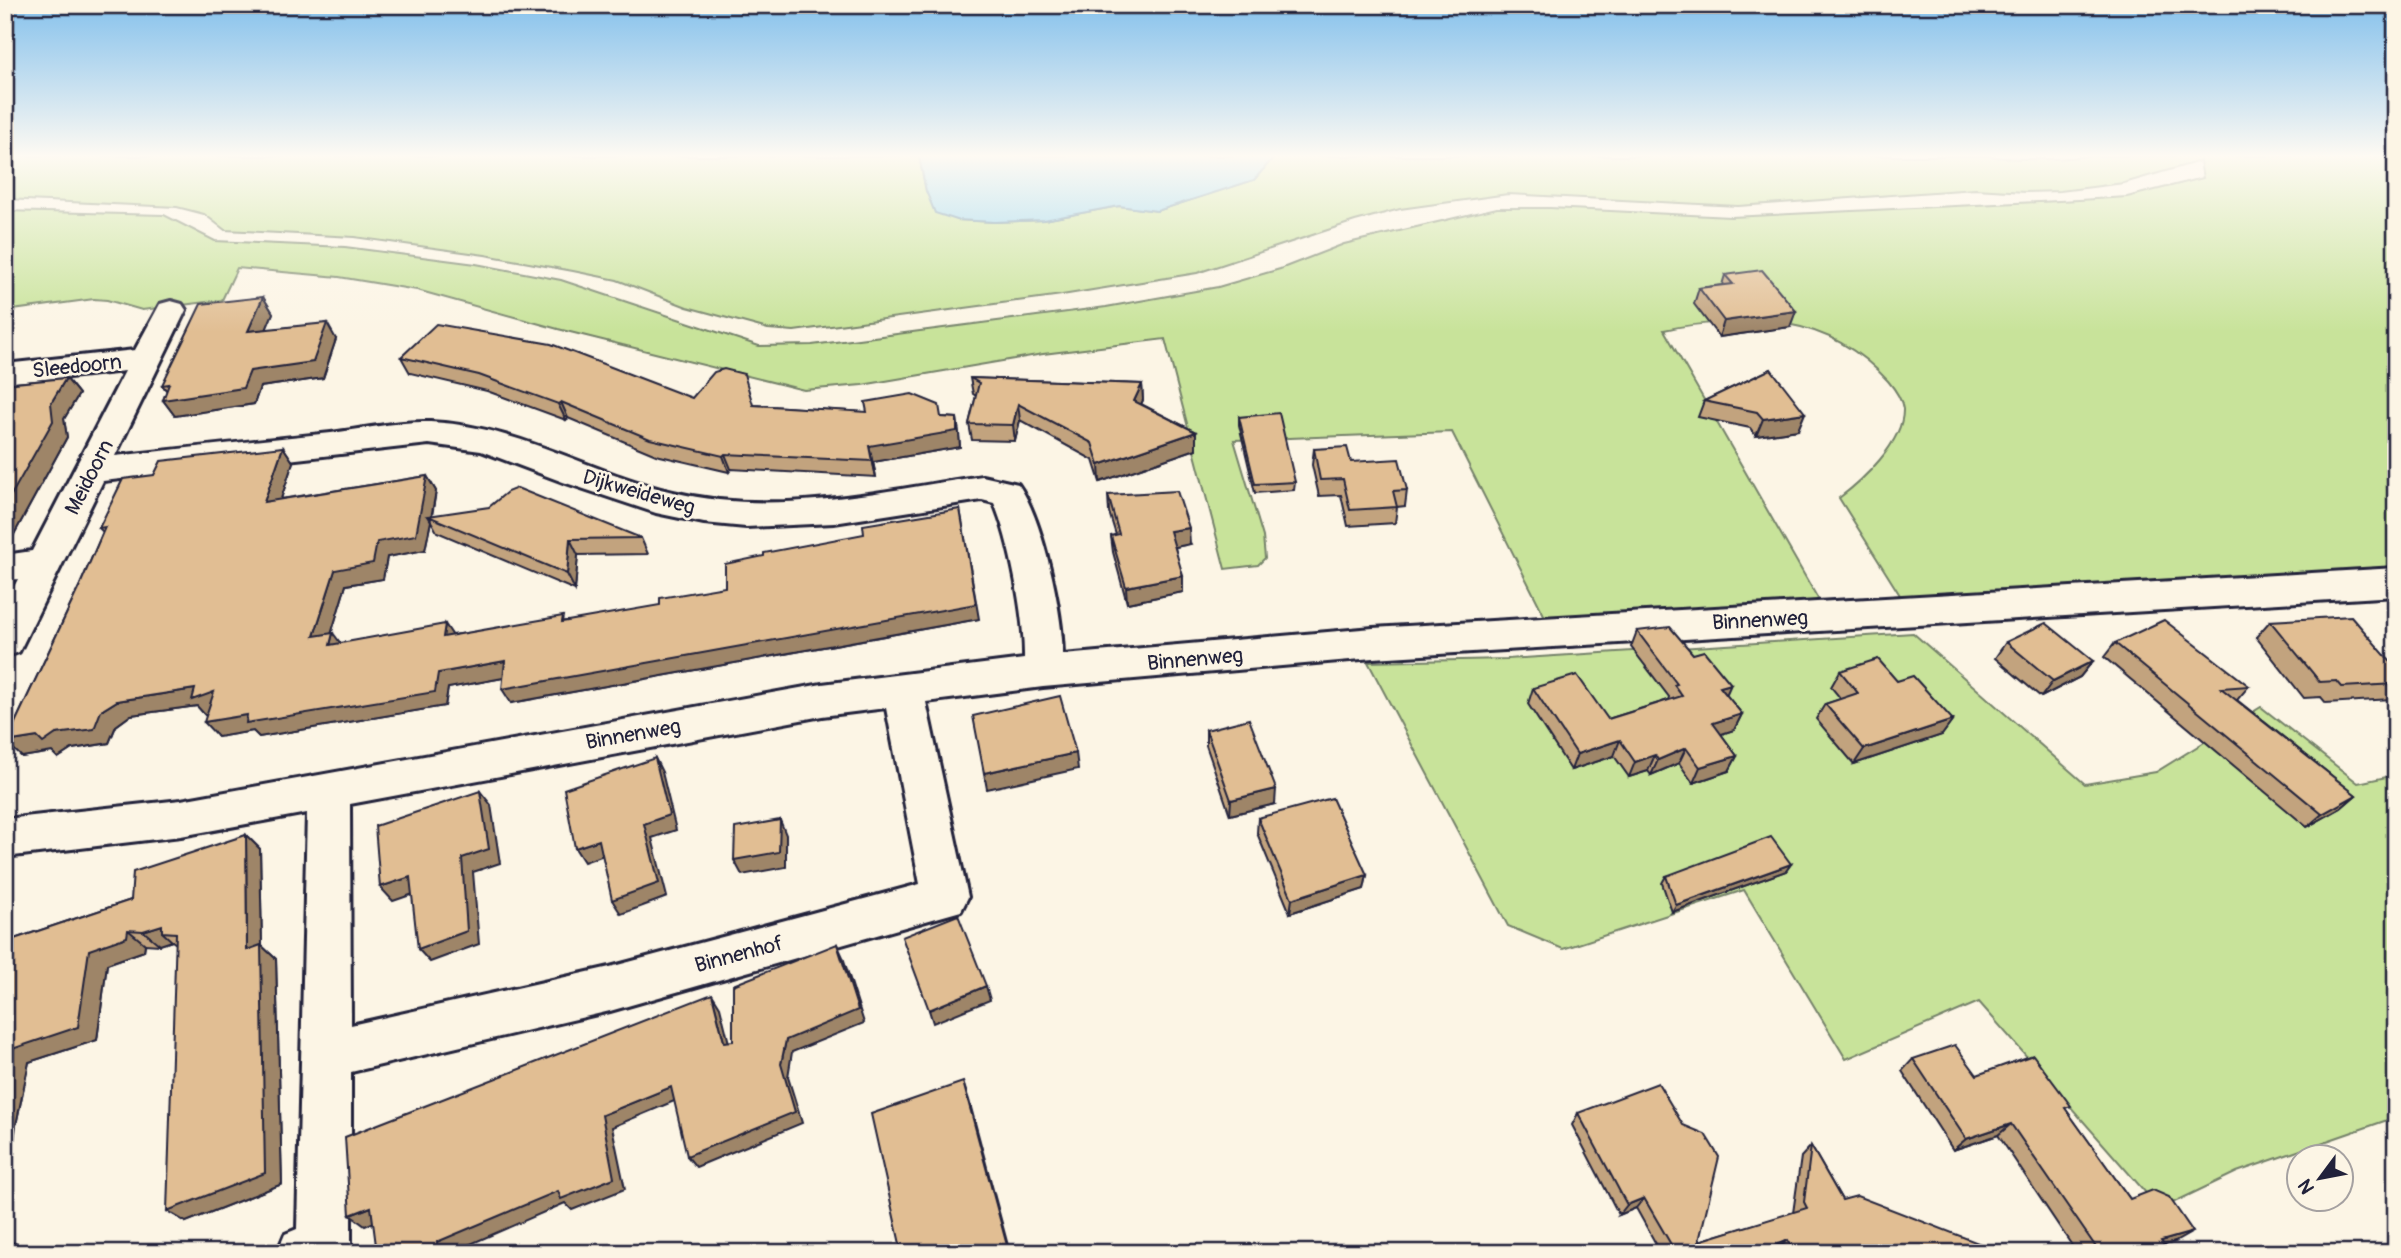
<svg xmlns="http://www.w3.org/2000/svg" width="2401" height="1258" font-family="Pangolin,sans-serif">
<rect width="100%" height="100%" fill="#fcf5e5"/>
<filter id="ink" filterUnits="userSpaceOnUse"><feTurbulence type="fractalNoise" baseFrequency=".0143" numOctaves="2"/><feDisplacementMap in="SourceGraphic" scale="14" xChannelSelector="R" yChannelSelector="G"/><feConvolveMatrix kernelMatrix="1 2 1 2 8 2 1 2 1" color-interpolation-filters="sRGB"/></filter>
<g filter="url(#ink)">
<!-- green -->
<g fill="#c8e39a" stroke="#75826a" stroke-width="2">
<path d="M5,156H919L926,191L957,220L995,222L1044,220L1119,206L1157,211L1254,180L1275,156H1989C2023,161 2054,160 2088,156H2396V567L1903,600L1839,498C1862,481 1904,442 1903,409C1902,400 1894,388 1888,381C1861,351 1828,331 1787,324C1753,319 1698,322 1664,330L1821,604L1548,623L1452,432L1234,440L1263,537L1265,558L1258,565L1225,569L1165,339L1043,354L862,385L804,390L558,329L417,290L339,277L237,268L222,300L142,310L107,300L94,299L5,311V211L164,215L215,241L345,247L476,264L561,280L759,346L812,345L1106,307L1218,287L1280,269L1344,244L1497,208H1550L1731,217L2079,200L2127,197L2203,178L2200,161L2124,183L2060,191L2026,192L1975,189L1738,206L1508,194L1400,209L1355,221L1197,273L1062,295L794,331L768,329L687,307L617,280L573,271L485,255L354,237L225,230L204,214L177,207L5,199Z"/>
<polygon points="1913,633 2085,784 2156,772 2261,707 2358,783 2396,775 2396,1117 2237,1172 2160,1209 1979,1002 1846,1059 1744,890 1563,949 1508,926 1368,662 1507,659"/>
</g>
<!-- water -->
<polygon fill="#90d4f1" stroke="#648da8" stroke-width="2" points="919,156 1275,156 1254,180 1157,211 1119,206 1044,220 995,222 957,220 935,213 926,191"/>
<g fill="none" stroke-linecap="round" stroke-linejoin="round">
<defs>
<path id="minor" d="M171,301L182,304L186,310L115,456C187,448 259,440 331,433C363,429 398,421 430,422C515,425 591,473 673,492C774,517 881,491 982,476L1018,484C1043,519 1062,611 1063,655L1373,628L2396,568V596L1373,658L1043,687L926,702L968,897L961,911L610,1011L351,1072V1245L348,1253H277L285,1234L297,1229L307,813L181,836L5,857V819L181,800L822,684L1024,659C1025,619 1010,540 994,503L982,500L834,523L746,527L704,523L656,513L563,482L481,451L429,444L103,481L19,652L5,657V604L18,579L5,581V555L32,551L125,371L5,384V364L135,350L160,304ZM886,708L920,884L610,967L351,1025L350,804L822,716Z"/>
</defs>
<!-- minor casing -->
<use href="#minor" stroke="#22223b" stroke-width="6"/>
<!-- minor -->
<use href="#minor" fill="#fcf5e5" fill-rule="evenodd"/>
</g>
<!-- wall -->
<g fill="#c2a37e" stroke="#22223b" stroke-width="2">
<polygon points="1725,275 1790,327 1719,337 1694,304 1699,288 1722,285"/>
<polygon points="263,297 273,313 266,329 336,339 323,378 260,387 254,404 175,416 163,400 167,391 162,385"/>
<polygon points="401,357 692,398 753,405 957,418 959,434 960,447 873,462 876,477 731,469 729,472 656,455 568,418 566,420 487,391 410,373"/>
<polygon points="1771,369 1798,430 1756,436 1750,428 1698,417 1704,401"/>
<polygon points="66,378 79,394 64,419 67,437 12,538 5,538 5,384"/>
<polygon points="970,378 1142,384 1143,400 1141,404 1196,432 1196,449 1100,482 1093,460 1020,420 1015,441 972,440 969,424 976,396 973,394"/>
<polygon points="1239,417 1295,482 1294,490 1255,493 1239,425"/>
<polygon points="283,447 293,462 281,499 427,476 436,491 432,516 641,538 648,554 578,555 575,590 437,532 431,521 425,550 387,557 383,579 346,585 331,634 340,643 452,635 566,621 979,619 511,703 503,678 448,688 445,706 259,737 253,731 218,737 207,714 205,715 197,706 131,715 116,726 109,743 72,749 58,758 52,752 22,757 6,742 80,585 103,532 99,528 154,475"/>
<polygon points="1314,449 1351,462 1407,490 1405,506 1397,507 1395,523 1348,526 1341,495 1319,496 1312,465"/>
<polygon points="1108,495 1190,544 1175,547 1183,592 1127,603 1113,552 1111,536 1116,535 1109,512"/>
<polygon points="2270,621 2396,668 2396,696 2392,699 2326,703 2321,697 2304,698 2256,637"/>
<polygon points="1637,631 1726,695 1742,714 1734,730 1721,734 1737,756 1729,771 1693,783 1679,763 1651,775 1648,771 1629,777 1614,756 1571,770 1528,704 1533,688 1608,719 1668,700 1669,697 1631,647"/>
<polygon points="2006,642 2093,661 2080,677 2041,697 1995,658"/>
<polygon points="2115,643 2249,686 2237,700 2356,795 2341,808 2307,827 2104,657"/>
<polygon points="1840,671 1897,681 1953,720 1942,735 1854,764 1816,719 1825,704 1841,699 1831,687"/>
<polygon points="1206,730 1275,804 1230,815 1206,745"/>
<polygon points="1258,818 1367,875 1364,889 1290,913 1257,833"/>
<polygon points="246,835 260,849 262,946 276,959 282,1184 186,1222 176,944 172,941 160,945 145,944 144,951 107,964 97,1040 29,1062 16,1125 5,942 131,900"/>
<polygon points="1791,864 1786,871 1672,912 1662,883 1666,876"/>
<polygon points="1913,1059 1977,1075 2066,1110 2130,1199 2175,1242 2164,1245 2165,1247 2154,1253 2077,1253 1998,1135 1953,1150 1902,1071"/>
<polygon points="1578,1113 1699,1241 1793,1213 1801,1157 1811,1146 1842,1200 2000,1253 1778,1253 1777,1250 1771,1253 1661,1253 1636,1208 1619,1215 1572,1125"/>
</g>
<!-- shaded-wall -->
<g fill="#9e8567" stroke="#22223b" stroke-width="2">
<polygon points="263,297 273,313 259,347 248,331"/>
<polygon points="1796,311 1790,327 1719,337 1724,321"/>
<polygon points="327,323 336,339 323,378 260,387 254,404 175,416 163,400 250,371"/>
<polygon points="66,378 79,394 64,419 67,437 12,538 5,531 5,506 51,403"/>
<polygon points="1142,384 1143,400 1135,417 1134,401"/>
<polygon points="561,402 568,418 566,420 558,404"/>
<polygon points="1018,404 1020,420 1015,441 1013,425"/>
<polygon points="1805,413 1798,430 1756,436 1763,419"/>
<polygon points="957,418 959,434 960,447 873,462 876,477 869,446"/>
<polygon points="1196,432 1196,449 1100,482 1099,465"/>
<polygon points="283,447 293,462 275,517 264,502"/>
<polygon points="725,454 731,469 729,472 723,456"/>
<polygon points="427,476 436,491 431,518 428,516 431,521 425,550 387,557 383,579 346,585 326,651 314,636 335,570 377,542"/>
<polygon points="960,509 979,619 511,703 502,689"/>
<polygon points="1189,528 1190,544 1171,548 1170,531"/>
<polygon points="570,539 578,555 575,590 567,574"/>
<polygon points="1183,576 1183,592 1127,603 1126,587"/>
<polygon points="445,624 455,639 443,637"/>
<polygon points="333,633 344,648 330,645"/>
<polygon points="505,661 514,676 448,688 445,706 259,737 253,731 218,737 204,722 438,673"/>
<polygon points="2093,661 2080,677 2041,697 2053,681"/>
<polygon points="1731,684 1724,700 1720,687"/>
<polygon points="195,689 214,692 227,706 205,715 197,706 131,715 116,726 109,743 72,749 58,758 52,752 22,757 6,742 56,734 101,711 117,701"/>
<polygon points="1742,714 1734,730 1706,739 1713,723"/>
<polygon points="1953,720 1942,735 1854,764 1864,749"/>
<polygon points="1620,740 1614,756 1571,770 1577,754"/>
<polygon points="1686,748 1679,763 1651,775 1658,760"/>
<polygon points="1076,753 1078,769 987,789 984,773"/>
<polygon points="1655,755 1648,771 1629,777 1635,762"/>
<polygon points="1737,756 1729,771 1693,783 1700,767"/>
<polygon points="655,758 662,772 676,830 652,838 667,897 621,914 612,900 644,824"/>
<polygon points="1276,789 1275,804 1230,815 1231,800"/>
<polygon points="480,791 491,805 500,863 473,872 479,944 430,962 418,949 462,858"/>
<polygon points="2356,795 2341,808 2307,827 2322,814"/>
<polygon points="780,820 786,835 786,867 742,875 734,860"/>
<polygon points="246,835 260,849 262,946 276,959 282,1184 186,1222 167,1211 247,950"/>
<polygon points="599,840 607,854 584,862 575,848"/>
<polygon points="1791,864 1786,871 1672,912 1676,905"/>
<polygon points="1367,875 1364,889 1290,913 1292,899"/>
<polygon points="410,877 422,891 393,901 380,887"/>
<polygon points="162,925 162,932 172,941 160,945 143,931"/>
<polygon points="128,930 145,944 144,951 107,964 97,1040 29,1062 16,1125 5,1214 5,1067 9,1050 89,950"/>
<polygon points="837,944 843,957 864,1023 792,1052 788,1077 802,1123 696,1167 687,1156 781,1064 786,1040"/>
<polygon points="986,986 990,1000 933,1023 929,1010"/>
<polygon points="712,994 720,1007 732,1055 724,1042"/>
<polygon points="963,1082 969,1100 1010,1253 1009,1253"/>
<polygon points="671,1087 679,1099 612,1127 625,1189 572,1210 565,1203 450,1253 428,1253 437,1242 602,1115"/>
<polygon points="2011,1124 1998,1135 1953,1150 1966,1139"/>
<polygon points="1644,1198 1636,1208 1619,1215 1627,1205"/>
<polygon points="371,1207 386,1217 365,1226 350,1215"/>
<polygon points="2193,1232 2175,1242 2144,1251 2161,1241"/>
<polygon points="8,1240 30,1250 30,1253 6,1253"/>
<polygon points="1788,1240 1777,1250 1771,1253 1760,1253"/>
</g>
<!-- building -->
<g fill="#e1be93" stroke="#22223b" stroke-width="2">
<polygon points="1762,270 1796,311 1724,321 1699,288 1733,284 1725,275"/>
<polygon points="263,297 248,331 327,323 313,362 250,371 243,388 163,400 169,384 162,385 201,304"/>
<polygon points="436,324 551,344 692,398 714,372 724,369 744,374 753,405 867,412 865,402 912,394 939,405 941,417 957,418 957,431 869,446 872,461 725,454 723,456 650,439 561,402 558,404 479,375 401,357"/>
<polygon points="1771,369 1805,413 1763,419 1757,412 1704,401"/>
<polygon points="66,378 51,403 53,421 5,506 5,384"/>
<polygon points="970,378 1142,384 1134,401 1196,432 1099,465 1092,443 1018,404 1013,425 969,424 979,383"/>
<polygon points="1279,413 1295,482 1255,484 1239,417"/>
<polygon points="283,447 264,502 427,476 416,535 377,542 373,563 335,570 314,636 333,633 330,645 445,624 443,637 563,616 562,622 660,605 660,598 725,587 725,564 764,556 764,553 864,534 863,525 960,509 976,604 502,689 505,661 438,673 435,692 246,723 247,715 204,722 214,692 192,700 195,689 117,701 101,711 94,729 56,734 43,743 37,737 6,742 80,585 105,527 99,528 123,479 154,475 161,461"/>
<polygon points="1347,447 1351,462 1399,459 1407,490 1393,491 1397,507 1350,510 1343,479 1320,480 1314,449"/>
<polygon points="517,488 641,538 570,539 567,574 428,516 489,507 507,492"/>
<polygon points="1177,491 1189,528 1170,531 1183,576 1126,587 1111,536 1119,534 1108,495"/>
<polygon points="2351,616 2396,668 2396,684 2342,687 2337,681 2320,682 2270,621"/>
<polygon points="2164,620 2249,686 2221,688 2356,795 2322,814 2115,643"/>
<polygon points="2046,623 2093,661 2053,681 2006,642"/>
<polygon points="1670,627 1693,654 1704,651 1731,684 1720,687 1742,714 1713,723 1737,756 1700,767 1686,748 1658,760 1655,755 1635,762 1620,740 1577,754 1533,688 1577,675 1608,719 1682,696 1674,685 1677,684 1637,631"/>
<polygon points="1878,659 1897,681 1913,676 1953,720 1864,749 1825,704 1858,693 1840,671"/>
<polygon points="1060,696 1076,753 984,773 973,716"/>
<polygon points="1249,719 1276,789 1231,800 1206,730"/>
<polygon points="655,758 669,815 644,824 659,883 612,900 599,840 575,848 564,789"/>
<polygon points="480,791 489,849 462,858 467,931 418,949 410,877 380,887 375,826"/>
<polygon points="1332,798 1367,875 1292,899 1258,818"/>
<polygon points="780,820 779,852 734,860 735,828"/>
<polygon points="246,835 247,950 261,945 265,1173 167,1211 176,933 162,932 162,925 143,931 128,930 127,937 89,950 78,1027 9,1050 5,1067 5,942 131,900 133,872"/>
<polygon points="1771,837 1791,864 1676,905 1666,876"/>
<polygon points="958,915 986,986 929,1010 902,937"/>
<polygon points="837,944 858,1010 786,1040 781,1064 795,1112 687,1156 671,1087 602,1115 614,1178 561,1199 558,1191 437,1242 437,1249 428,1253 377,1253 371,1207 350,1215 345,1137 712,994 724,1042 733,1041 733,985"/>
<polygon points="1955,1045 1977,1075 2033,1055 2071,1106 2065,1108 2130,1199 2153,1190 2169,1197 2193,1232 2161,1241 2165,1247 2147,1253 2100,1253 2011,1124 1966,1139 1913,1059"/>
<polygon points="963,1082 1009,1253 902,1253 871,1114"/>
<polygon points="1658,1083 1683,1125 1705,1134 1719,1157 1699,1241 1807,1208 1804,1202 1811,1146 1842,1200 1857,1196 1999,1251 2000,1253 1795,1253 1788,1240 1760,1253 1676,1253 1644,1198 1627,1205 1578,1113"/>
<polygon points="8,1240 6,1253 5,1253 5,1241"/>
</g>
</g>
<!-- sky -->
<linearGradient id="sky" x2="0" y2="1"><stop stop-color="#85c1ec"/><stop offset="0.47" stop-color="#fefaf3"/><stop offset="1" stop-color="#fefaf3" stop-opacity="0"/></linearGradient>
<rect width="2401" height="332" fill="url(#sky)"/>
<g text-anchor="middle" stroke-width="5" stroke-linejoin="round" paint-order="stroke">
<!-- street labels -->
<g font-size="21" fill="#22223b" stroke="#fcf5e5">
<text transform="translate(77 366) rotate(-6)" y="7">Sleedoorn</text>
<text transform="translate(89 477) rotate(-63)" y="7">Meidoorn</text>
<text transform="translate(639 492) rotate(16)" y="7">Dijkweideweg</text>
<text transform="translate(1760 620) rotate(-3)" y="7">Binnenweg</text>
<text transform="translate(1195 659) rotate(-5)" y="7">Binnenweg</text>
<text transform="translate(633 734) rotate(-10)" y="7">Binnenweg</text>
<text transform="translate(739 954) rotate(-15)" y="7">Binnenhof</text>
</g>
</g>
<!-- margin -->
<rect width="2401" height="1258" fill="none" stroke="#fcf5e5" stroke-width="28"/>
<rect x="14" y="14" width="2373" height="1230" fill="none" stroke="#22223b" stroke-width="2.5" filter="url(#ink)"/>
<!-- north arrow -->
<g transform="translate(2320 1178) rotate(238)"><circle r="33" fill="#fcf5e5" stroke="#a5a1a1" stroke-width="2"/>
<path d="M0-5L12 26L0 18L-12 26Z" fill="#22223b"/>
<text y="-10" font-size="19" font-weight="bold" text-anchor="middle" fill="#22223b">N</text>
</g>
</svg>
